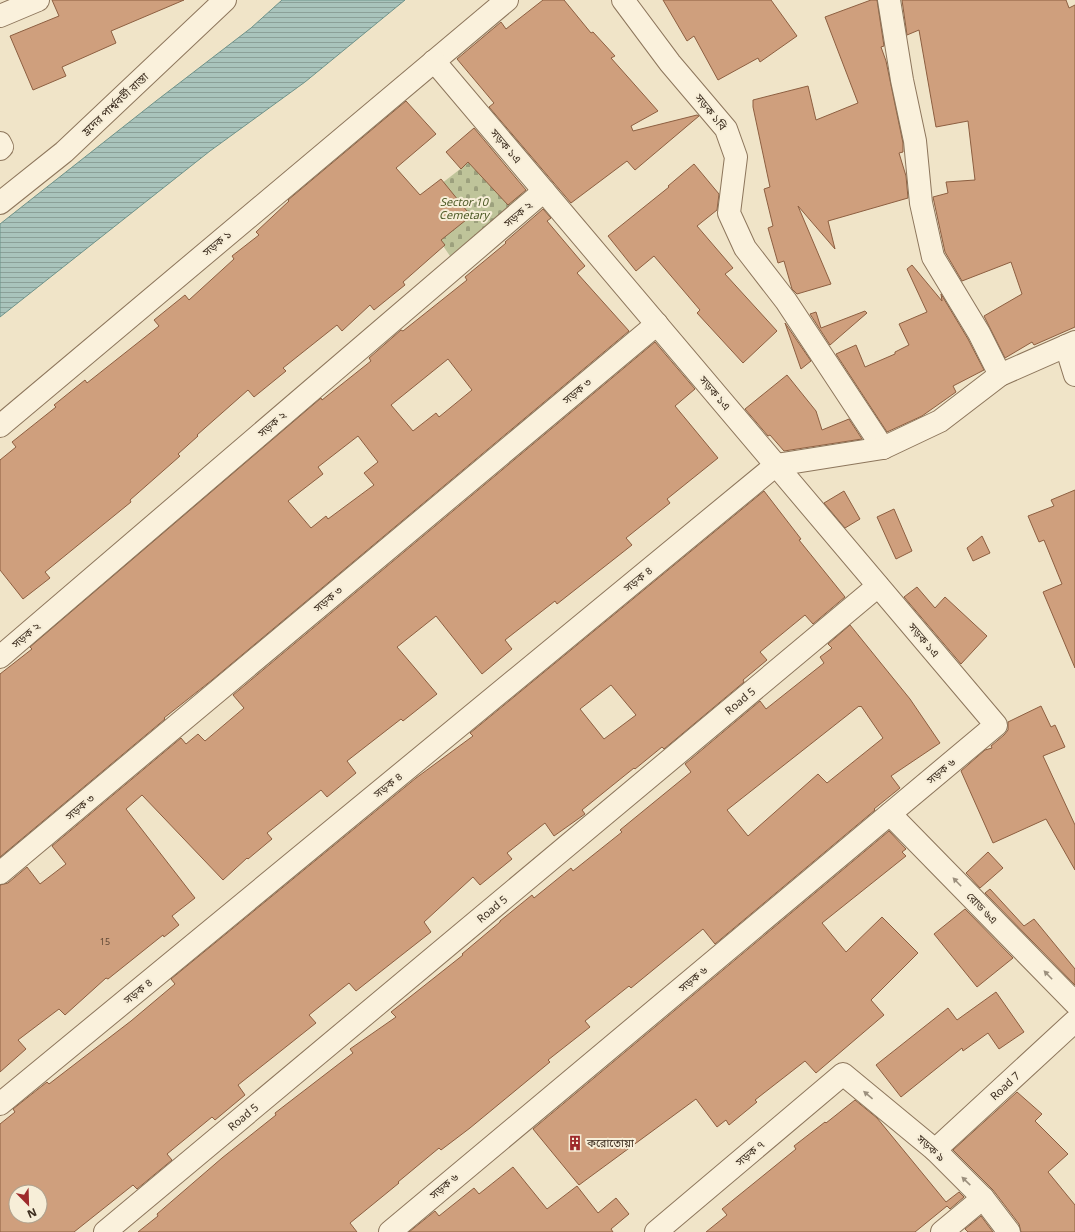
<svg xmlns="http://www.w3.org/2000/svg" width="1075" height="1232" font-family="Georgia,'Noto Sans Bengali',serif">
<defs>
<pattern id="cemetery-stones" width="16" height="16" patternUnits="userSpaceOnUse"><rect width="16" height="16" fill="#bfc49a"/><path d="M2 7V4a2 2 0 0 1 4 0v3zM10 15v-3a2 2 0 0 1 4 0v3z" fill="#9ca07d"/></pattern>
<pattern id="water-rules" width="6" height="5" patternUnits="userSpaceOnUse"><rect width="6" height="5" fill="#a9c4bc"/><path d="M0 2.5h6" fill="none" stroke="#8ba098"/></pattern>
</defs>
<rect width="100%" height="100%" fill="#f0e4c8"/>
<!-- cemetery -->
<polygon fill="url(#cemetery-stones)" points="490,146 525,197 454,262 415,204"/>
<!-- water -->
<polygon fill="url(#water-rules)" stroke="#6f938a" points="282,0 405,0 305,82 210,151 0,317 0,224 156,101 251,28"/>
<!-- building -->
<g fill="#cf9f7d" stroke="#8d5f41" fill-rule="evenodd">
<polygon points="52,0 184,0 111,31 116,43 62,67 66,76 33,90 10,36 59,16"/>
<polygon points="543,0 564,0 591,33 593,32 615,56 611,58 658,111 631,126 633,131 697,115 699,116 635,170 627,161 571,203 489,107 494,103 457,59 501,22 506,29"/>
<polygon points="663,0 771,0 797,36 760,62 758,58 718,80 694,36 687,41"/>
<polygon points="871,0 877,0 884,46 881,47 886,61 903,143 903,152 899,153 906,176 908,198 828,221 835,249 798,206 831,284 797,294 792,289 784,261 778,263 768,228 773,226 764,189 770,187 753,107 753,100 808,86 816,120 858,103 825,17"/>
<polygon points="902,0 1066,0 1069,8 1075,5 1075,327 1034,345 1032,342 1005,358 984,316 1022,294 1011,262 962,281 945,252 933,197 948,193 946,182 975,180 968,121 936,127 919,30 907,35"/>
<polygon points="406,101 436,134 396,168 420,195 441,179 471,216 441,240 445,245 403,282 405,285 374,310 370,305 342,331 337,325 283,368 286,371 254,397 248,390 197,435 198,436 178,454 180,456 130,500 131,502 45,572 50,578 23,599 0,570 0,460 16,447 12,442 56,407 54,405 85,380 87,383 159,326 154,320 185,295 189,300 234,259 232,256 259,235 256,232 289,201 288,200"/>
<polygon points="474,128 526,190 508,205 468,162 461,169 446,152"/>
<polygon points="694,164 719,194 717,210 697,226 733,268 725,274 777,331 743,363 697,313 700,310 654,256 636,271 608,236 669,187 668,186"/>
<path d="M543,209L551,218L547,221L585,266L577,273L629,331L212,680L164,718L165,719L0,857V674L32,649L30,647L321,398L322,400L371,361L369,358L401,330L403,331L467,280L465,277L506,243L505,242ZM448,359L472,390L439,417L436,413L413,431L391,405ZM358,436L378,462L364,473L374,485L328,519L326,516L311,528L288,501L323,474L318,467Z"/>
<polygon points="912,265 942,301 941,294 968,339 984,370 953,386 956,392 922,416 887,432 836,354 856,345 865,367 895,354 895,352 909,345 899,324 927,312 907,269"/>
<polygon points="865,311 867,313 830,345 810,314 816,312 821,328"/>
<polygon points="785,323 811,361 801,369"/>
<polygon points="655,342 695,389 675,406 718,458 667,499 670,503 626,538 632,545 557,604 555,601 505,640 512,649 482,674 436,616 397,647 437,694 403,721 401,719 347,761 356,773 327,797 321,790 267,833 272,839 248,859 247,858 223,880 142,795 126,809 195,898 172,916 179,925 164,937 163,935 108,979 106,978 65,1015 59,1009 18,1040 26,1049 0,1072 0,885 8,883 27,867 40,884 66,864 52,846 181,738 186,744 198,734 205,741 244,708 233,695"/>
<polygon points="787,375 816,411 822,430 849,419 862,439 784,451 770,435 768,436 745,409"/>
<polygon points="1075,490 1075,668 1043,592 1062,584 1044,540 1039,542 1028,516 1054,506 1051,500"/>
<path d="M764,491L801,539L799,540L845,597L813,624L805,615L760,652L767,660L743,680L744,682L664,749L662,747L635,769L634,768L582,810L585,814L554,836L545,823L507,853L512,859L480,885L473,877L424,922L431,932L356,991L349,983L309,1015L316,1023L238,1085L245,1095L215,1120L212,1117L167,1154L172,1160L137,1189L133,1185L74,1232H0V1124L15,1112L13,1109L47,1082L49,1084L131,1021L175,984L171,979L416,778L473,736L470,733L475,729ZM611,685L636,715L604,739L580,709ZM16,1192H40V1216H16Z"/>
<polygon points="844,491 860,519 845,528 824,503"/>
<polygon points="894,509 912,551 896,559 877,517"/>
<polygon points="982,536 990,553 973,561 967,548"/>
<polygon points="917,587 935,608 945,597 987,636 961,664 904,597"/>
<path d="M850,625L910,699L940,743L891,776L900,788L874,809L875,810L715,944L703,929L631,988L629,986L585,1021L590,1027L548,1060L550,1062L470,1128L441,1150L439,1148L398,1182L399,1183L350,1223L357,1232H138L158,1216L157,1214L222,1158L276,1115L275,1113L353,1053L350,1049L396,1017L391,1012L463,955L462,954L500,922V921L532,895L534,898L571,868L573,871L622,832L620,830L691,772L685,764L760,701L766,709L824,663L820,657L832,648L828,644ZM859,706L860,707L861,706L883,738L827,783L818,774L748,836L727,810Z"/>
<polygon points="1041,706 1051,727 1055,725 1065,747 1043,756 1075,825 1075,870 1046,819 993,843 961,771 985,750 992,748 991,746 1004,735 1008,730 1008,722"/>
<polygon points="889,831 906,849 902,852 906,856 822,923 846,952 882,917 918,953 871,1000 884,1015 816,1073 805,1061 755,1100 757,1102 729,1125 726,1120 717,1127 696,1099 579,1185 533,1129"/>
<polygon points="988,852 1003,868 980,888 966,873"/>
<polygon points="990,889 1024,926 1034,919 1075,969 1075,985 985,893"/>
<polygon points="965,909 1013,958 977,987 934,934"/>
<polygon points="996,992 1024,1032 999,1049 988,1033 963,1051 962,1048 901,1097 876,1065 948,1008 957,1020"/>
<polygon points="1017,1092 1042,1114 1035,1121 1068,1154 1048,1172 1075,1205 1075,1232 1021,1232 1019,1224 993,1190 953,1150"/>
<polygon points="855,1100 877,1118 946,1202 959,1192 964,1197 950,1209 947,1206 915,1232 706,1232 727,1215 722,1209 796,1149 794,1146 825,1122 826,1123"/>
<polygon points="513,1167 547,1209 577,1186 598,1213 616,1198 629,1214 611,1229 613,1232 409,1232 435,1211 439,1216 474,1188 479,1194"/>
<polygon points="981,1216 993,1232 968,1232 965,1229"/>
</g>
<g fill="none" stroke-linecap="round" stroke-linejoin="round">
<defs>
<g id="minor">
<polyline points="623,0 670,63 726,129 736,157 729,213 745,248 786,301 883,448"/>
<polyline points="889,0 902,80 915,141 921,203 933,257 979,333 1000,375"/>
<polyline points="0,16 38,0"/>
<polyline points="0,143 2,147 0,149"/>
<polyline points="0,203 64,152 225,0"/>
<polyline points="1066,346 1075,375"/>
<polyline points="0,426 507,0"/>
<polyline points="0,657 544,191"/>
<polyline points="890,814 1075,1003"/>
<polyline points="0,873 657,324"/>
<polyline points="0,1104 776,465 883,448 940,421 1000,375 1075,342"/>
<polyline points="935,1150 1075,1021"/>
<polyline points="105,1232 878,586"/>
<polyline points="390,1232 996,725 434,61"/>
<polyline points="656,1232 843,1074 935,1150 983,1198 1009,1232"/>
<polyline points="942,1232 983,1198"/>
</g>
</defs>
<!-- minor casing -->
<use href="#minor" stroke="#8d765c" stroke-width="24"/>
<!-- minor -->
<use href="#minor" stroke="#faf1dc" stroke-width="22"/>
</g>
<!-- one-way arrows -->
<defs><path id="oneway-solid" d="M-6-.8H1V-3.2L6.5 0L1 3.2V.8H-6Z"/></defs>
<g fill="#9c907e">
<use href="#oneway-solid" transform="translate(957 882) rotate(-134)"/>
<use href="#oneway-solid" transform="translate(1048 975) rotate(-134)"/>
<use href="#oneway-solid" transform="translate(868 1095) rotate(-140)"/>
<use href="#oneway-solid" transform="translate(966 1181) rotate(-136)"/>
</g>
<!-- icons -->
<defs>
<symbol id="building-bare" viewBox="-9 -9 18 18"><path d="M-4-6H4V6H1V3H-1V6H-4ZM-2.5-4.3h1.7v1.8h-1.7ZM.8-4.3h1.7v1.8H.8ZM-2.5-1h1.7V.8h-1.7ZM.8-1h1.7V.8H.8Z" fill="#9e2a2b" stroke="#f7eed8" stroke-width="2.5" paint-order="stroke"/></symbol>
</defs>
<g fill-rule="evenodd">
<use href="#building-bare" x="564" y="1132" width="22" height="22"/>
</g>
<g text-anchor="middle" stroke-width="4" stroke-linejoin="round" paint-order="stroke">
<!-- number labels -->
<g font-size="9" fill="#624a37">
<text x="105" y="945">15</text>
</g>
<!-- street labels -->
<g font-size="11" fill="#3d2e20" stroke="#f7eed8">
<text transform="translate(115 104) rotate(-43)" y="4">হ্রদের পার্শ্ববর্তী রাস্তা</text>
<text transform="translate(711 112) rotate(51)" y="4">সড়ক ১বি</text>
<text transform="translate(506 146) rotate(50)" y="4">সড়ক ১এ</text>
<text transform="translate(518 214) rotate(-41)" y="4">সড়ক ২</text>
<text transform="translate(217 243) rotate(-40)" y="4">সড়ক ১</text>
<text transform="translate(577 391) rotate(-40)" y="4">সড়ক ৩</text>
<text transform="translate(715 393) rotate(50)" y="4">সড়ক ১এ</text>
<text transform="translate(272 424) rotate(-41)" y="4">সড়ক ২</text>
<text transform="translate(638 579) rotate(-39)" y="4">সড়ক ৪</text>
<text transform="translate(328 599) rotate(-40)" y="4">সড়ক ৩</text>
<text transform="translate(26 635) rotate(-41)" y="4">সড়ক ২</text>
<text transform="translate(924 640) rotate(50)" y="4">সড়ক ১এ</text>
<text transform="translate(740 701) rotate(-40)" y="4">Road 5</text>
<text transform="translate(941 771) rotate(-40)" y="4">সড়ক ৬</text>
<text transform="translate(388 785) rotate(-39)" y="4">সড়ক ৪</text>
<text transform="translate(80 807) rotate(-40)" y="4">সড়ক ৩</text>
<text transform="translate(982 908) rotate(46)" y="4">রোড ৬এ</text>
<text transform="translate(492 909) rotate(-40)" y="4">Road 5</text>
<text transform="translate(693 979) rotate(-40)" y="4">সড়ক ৬</text>
<text transform="translate(138 991) rotate(-39)" y="4">সড়ক ৪</text>
<text transform="translate(1005 1086) rotate(-43)" y="4">Road 7</text>
<text transform="translate(243 1117) rotate(-40)" y="4">Road 5</text>
<text transform="translate(931 1148) rotate(42)" y="4">সড়ক ৯</text>
<text transform="translate(750 1153) rotate(-40)" y="4">সড়ক ৭</text>
<text transform="translate(444 1186) rotate(-40)" y="4">সড়ক ৬</text>
</g>
<!-- park labels -->
<g font-size="11" font-style="italic" fill="#4d5a26" stroke="#f7eed8">
<text x="464" y="206">Sector 10<tspan x="464" dy="13">Cemetary</tspan></text>
</g>
<!-- poi labels -->
<g font-size="11" fill="#3d2e20" stroke="#f7eed8" text-anchor="start">
<text x="587" y="1147">করোতোয়া</text>
</g>
</g>
<!-- north arrow -->
<g transform="translate(28 1204) rotate(157)"><circle r="19" fill="#f7eed8" stroke="#ada18e"/>
<path d="M0-3L7 15L0 10L-7 15Z" fill="#9e2a2b"/>
<text y="-6" font-size="11" font-weight="bold" text-anchor="middle" fill="#3d2e20">N</text>
</g>
</svg>
